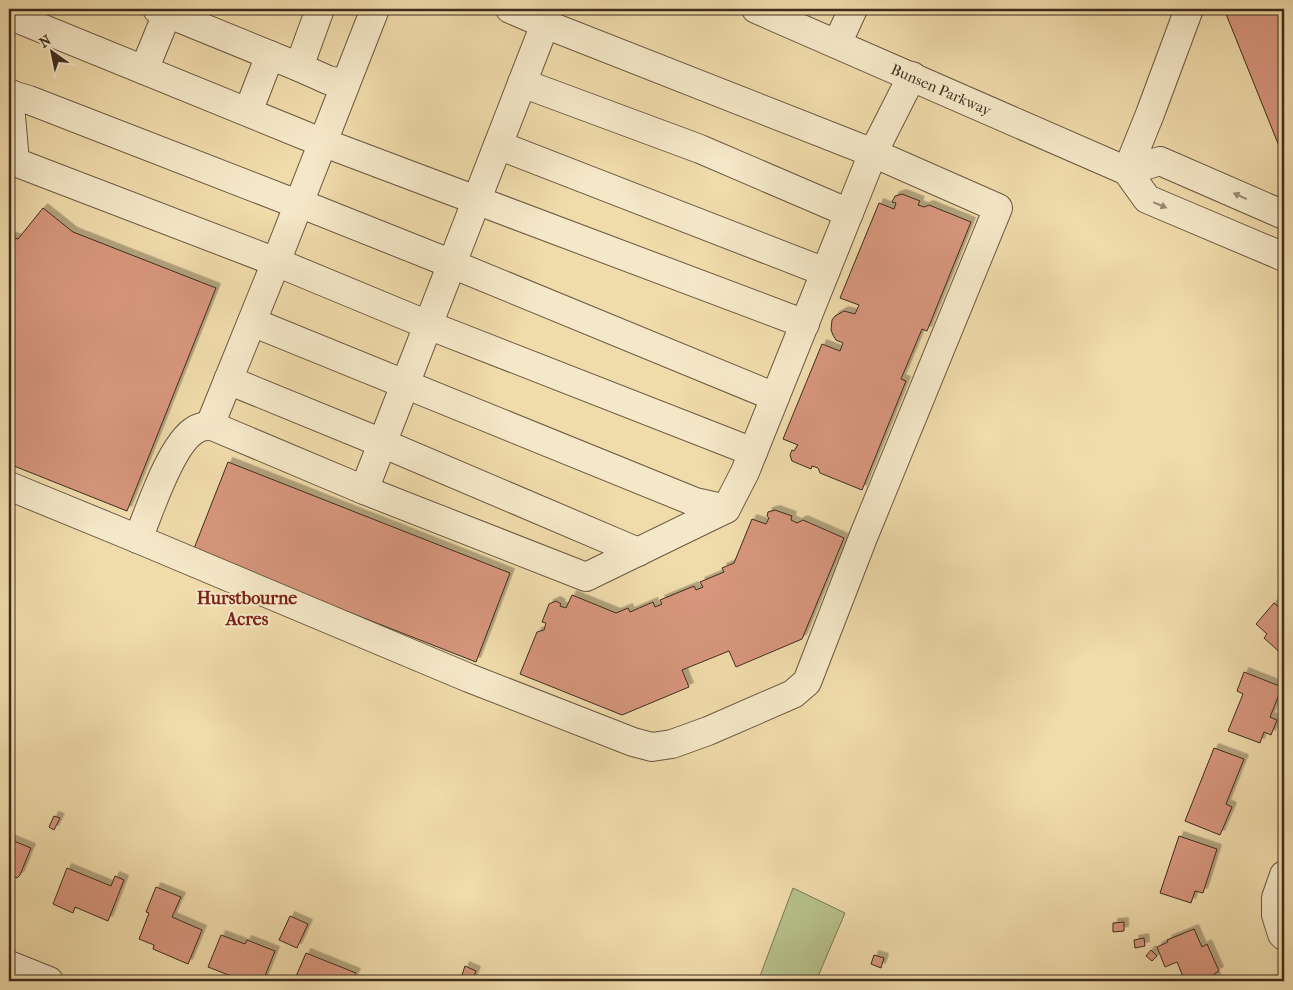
<svg xmlns="http://www.w3.org/2000/svg" width="1293" height="990" font-family="'IM FELL French Canon',serif">
<defs>
<filter id="shadow"><feDropShadow dx="4.5" dy="-4.5" stdDeviation="0" flood-color="#0004"/></filter>
</defs>
<rect width="100%" height="100%" fill="#f0dbab"/>
<filter id="stains"><feTurbulence type="fractalNoise" baseFrequency=".004" numOctaves="4"/><feColorMatrix values="0 0 0 0 .2 0 0 0 0 .09 0 0 0 0 .02 0 0 0 .5 -.17"/></filter>
<radialGradient id="worn" r=".72"><stop offset=".6" stop-color="#630" stop-opacity="0"/><stop offset="1" stop-color="#630" stop-opacity=".3"/></radialGradient>
<!-- green -->
<polygon fill="#b7c18b" stroke="#7a7654" points="793,888 845,913 816,981 772,981 760,976"/>
<!-- building -->
<g fill="#d7967d" stroke="#3d2c1d" filter="url(#shadow)">
<polygon points="1224,9 1284,9 1284,153 1281,151"/>
<polygon points="902,194 920,201 918,205 924,207 929,205 971,222 927,331 922,329 901,379 906,381 862,490 820,473 818,468 812,466 811,469 792,461 790,455 792,450 794,451 798,445 783,439 822,344 840,351 843,343 836,340 833,335 831,330 832,320 835,316 844,311 855,314 859,305 840,298 879,203 894,209 896,203 892,202 895,196"/>
<polygon points="43,208 73,232 216,288 127,511 9,464 9,236 18,239"/>
<polygon points="228,462 510,573 476,662 193,551"/>
<polygon points="775,510 792,516 791,520 797,523 803,520 844,538 802,639 736,667 729,651 682,670 689,687 622,715 520,674 537,632 544,630 546,623 542,622 549,604 556,601 561,604 560,606 566,608 572,595 616,613 628,608 630,612 653,602 655,607 662,604 660,600 694,586 696,590 703,587 700,582 724,572 722,568 734,563 752,519 766,524 769,518 767,516 768,512"/>
<polygon points="1274,603 1284,612 1284,656 1264,638 1267,634 1256,624"/>
<polygon points="1244,672 1282,687 1270,717 1277,720 1271,735 1264,732 1260,743 1228,731 1243,694 1237,691"/>
<polygon points="1214,748 1244,759 1226,804 1232,807 1220,835 1185,821"/>
<polygon points="54,816 60,818 54,830 49,827"/>
<polygon points="1179,836 1217,849 1203,893 1195,891 1191,903 1160,893"/>
<polygon points="9,839 31,848 20,875 17,878 9,874"/>
<polygon points="67,868 111,886 115,876 124,880 108,921 75,907 73,913 53,904"/>
<polygon points="156,887 181,897 172,917 202,930 188,964 153,949 154,945 139,939 149,913 146,912"/>
<polygon points="290,916 308,924 297,948 279,940"/>
<polygon points="1124,922 1124,931 1113,932 1113,923"/>
<polygon points="1194,929 1202,947 1207,944 1219,971 1214,974 1217,981 1181,981 1184,979 1177,962 1165,967 1157,947 1168,942 1167,940"/>
<polygon points="221,935 245,944 247,940 275,951 263,981 233,981 229,980 231,976 208,967"/>
<polygon points="1144,938 1145,946 1135,948 1134,940"/>
<polygon points="1151,950 1157,956 1152,961 1146,956"/>
<polygon points="306,953 356,973 352,981 294,981"/>
<polygon points="874,955 884,958 881,968 871,964"/>
<polygon points="465,966 476,971 472,981 461,978"/>
</g>
<g fill="none" stroke-linecap="round" stroke-linejoin="round">
<defs>
<g id="minor">
<polyline points="157,9 299,67 320,9"/>
<path id="s1" d="M756,9L1127,171L1147,199L1284,257"/>
<polyline points="9,15 306,136 805,324"/>
<polyline points="837,44 853,9"/>
<polyline points="299,67 328,80 345,84"/>
<polyline points="144,70 169,9"/>
<polyline points="522,83 700,149 849,213"/>
<polyline points="9,93 15,162 9,159"/>
<polyline points="9,94 29,100 284,199 299,203 452,264 775,397"/>
<polyline points="248,112 270,55"/>
<polyline points="498,145 825,272"/>
<polyline points="15,162 276,262 428,325 753,452"/>
<polyline points="1127,171 1150,114 1189,9"/>
<polyline points="1127,171 1160,161 1284,215"/>
<polyline points="252,322 695,502 726,509"/>
<polyline points="228,380 382,443 638,552"/>
<polyline points="210,425 364,490 586,577 726,509 745,472 873,153 545,24 510,9"/>
<polyline points="9,486 138,539 469,678 633,742 652,747 672,744 708,731 793,694 807,682 864,535 998,208 873,153 912,76"/>
<polyline points="364,490 545,24"/>
<path d="M138,539C149,512 171,444 195,430C199,427 205,426 210,425L276,262L375,9"/>
<polyline points="1284,875 1276,898 1276,915 1282,934 1284,936"/>
<polyline points="9,965 49,981"/>
</g>
</defs>
<!-- minor casing -->
<use href="#minor" stroke="#6a5840" stroke-width="30"/>
<!-- minor -->
<use href="#minor" stroke="#f5e8c8" stroke-width="28"/>
</g>
<!-- one-way arrows -->
<defs><path id="oneway-solid" d="M-6-.8H1V-3.2L6.5 0L1 3.2V.8H-6Z" transform="scale(1.25)"/></defs>
<g fill="#998a72">
<use href="#oneway-solid" transform="translate(1240 196) rotate(-156)"/>
<use href="#oneway-solid" transform="translate(1160 205) rotate(23)"/>
</g>
<g text-anchor="middle" stroke-width="4" stroke-linejoin="round" paint-order="stroke">
<!-- street labels -->
<g font-size="15" fill="#3d2c1d" stroke="#f5e8c8">
<text dy="5" stroke="none"><textPath href="#s1" startOffset="202">Bunsen Parkway</textPath></text>
</g>
<!-- quarter labels -->
<g font-size="18" font-weight="bold" fill="#7a1f14" stroke="#f5e8c8">
<text x="247" y="604">Hurstbourne<tspan x="247" dy="21">Acres</tspan></text>
</g>
</g>
<!-- margin -->
<rect width="1293" height="990" fill="none" stroke="#f0dbab" stroke-width="30"/>
<rect x="10" y="10" width="1273" height="970" fill="none" stroke="#3d2c1d" stroke-width="2.5"/>
<rect x="15" y="15" width="1263" height="960" fill="none" stroke="#3d2c1d"/>
<!-- north arrow -->
<g transform="translate(52 52) rotate(327)" stroke="#f5e8c8" stroke-width="4" paint-order="stroke">
<path d="M0-4L9 19L0 12L-9 19Z" fill="#3d2c1d"/>
<text y="-8" font-size="14" font-weight="bold" text-anchor="middle" fill="#3d2c1d">N</text>
</g>
<rect width="100%" height="100%" filter="url(#stains)"/>
<rect width="100%" height="100%" fill="url(#worn)"/>
</svg>
